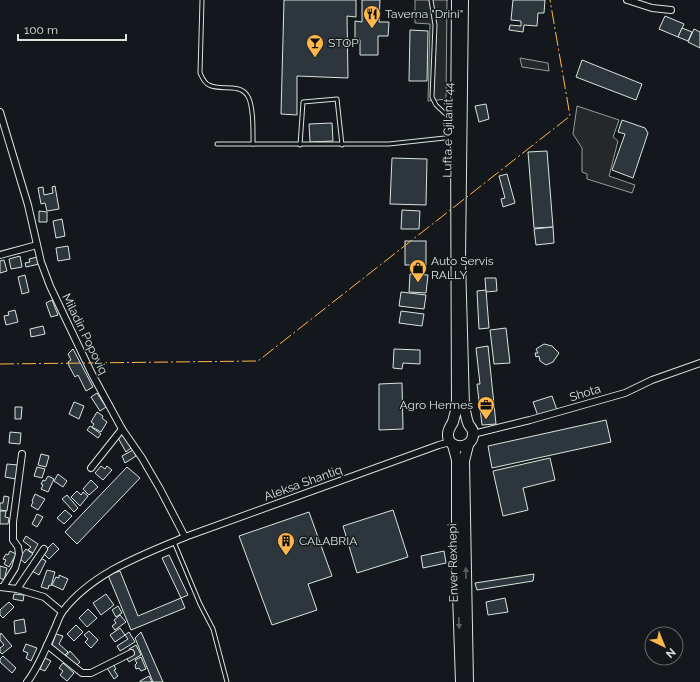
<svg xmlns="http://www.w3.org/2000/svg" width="700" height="682" font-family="Raleway,sans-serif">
<rect width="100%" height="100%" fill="#14181c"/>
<!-- parking -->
<g fill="#24282b" stroke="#939e99">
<polygon points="415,0 448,0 447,0 446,99 428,101 430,24 415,23"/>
<polygon points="520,58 548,63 549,71 522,67"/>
<polygon points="577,106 619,120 613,137 618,141 609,176 635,185 632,193 587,179 587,174 582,172 582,148 573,134"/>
</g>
<!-- building -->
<g fill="#2c363c" stroke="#d8e6dc">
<polygon points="284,0 356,0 356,17 347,16 348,78 297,76 297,115 281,114"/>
<polygon points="362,0 380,0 379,22 389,22 388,36 378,36 378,55 360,55 360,40 355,40 355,21 362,22"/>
<polygon points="513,0 545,0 544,13 538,13 537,26 524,25 523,32 509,30 510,25 521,26 521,21 511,20"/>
<polygon points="665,16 684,24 678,37 659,29"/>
<polygon points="682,28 692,32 688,41 678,37"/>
<polygon points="694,29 700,32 700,48 688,42"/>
<polygon points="410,30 428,31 427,81 409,81"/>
<polygon points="582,60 642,84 636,100 576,77"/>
<polygon points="486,104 489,119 479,122 475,106"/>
<polygon points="622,120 645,128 648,133 633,178 612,170 625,134 618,132"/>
<polygon points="332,123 333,141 310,142 309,124"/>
<polygon points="547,151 553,227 534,228 528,152"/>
<polygon points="392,158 427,159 426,205 390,204"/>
<polygon points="507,174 515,203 503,207 501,199 505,198 499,176"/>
<polygon points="55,186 59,209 47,211 45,203 41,204 38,188 43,187 44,195 53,193 52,187"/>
<polygon points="402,210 420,211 419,229 401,229"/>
<polygon points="39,211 47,212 47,222 39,222"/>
<polygon points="62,219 65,236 56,238 53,221"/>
<polygon points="553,227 554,243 536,245 534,229"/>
<rect x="405" y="241" width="21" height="24"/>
<polygon points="68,246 70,259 58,261 56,248"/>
<polygon points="20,256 22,267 11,269 9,259"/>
<polygon points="37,257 39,264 26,267 25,263 30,262 29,259"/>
<polygon points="4,260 7,271 0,273 0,261"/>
<polygon points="410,274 428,275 426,293 409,292"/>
<polygon points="25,275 29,292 22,294 18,277"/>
<polygon points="485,278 496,278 497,291 486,292"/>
<polygon points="486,290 489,328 479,329 477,291"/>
<polygon points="401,292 426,295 424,309 399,306"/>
<polygon points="52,300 58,315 51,317 46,303"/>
<polygon points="15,310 18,322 6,325 4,316 9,315 8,312"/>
<polygon points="401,311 424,314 422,326 399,323"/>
<polygon points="43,326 45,334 31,337 30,329"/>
<polygon points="506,328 510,363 494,364 490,330"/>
<polygon points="544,344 552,346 559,353 553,362 546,365 540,361 539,356 536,357 535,353 538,353 536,349"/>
<polygon points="488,346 496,424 482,425 477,384 480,384 476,348"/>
<polygon points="73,349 93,387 86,391 78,375 75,377 69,366 68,362 71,360 68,354"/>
<polygon points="394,349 420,350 420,364 403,363 402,369 393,368"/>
<polygon points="402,383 403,429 379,430 379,384"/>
<polygon points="97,393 106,407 100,411 91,397"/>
<polygon points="552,396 557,410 538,416 533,402"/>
<polygon points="74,402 84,406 79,419 69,414"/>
<polygon points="15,407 22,407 21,419 15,419"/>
<polygon points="97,412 103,416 102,418 107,422 101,432 92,427 94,424 91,422"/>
<polygon points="606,420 611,442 492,468 488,446"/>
<polygon points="90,426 101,434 98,438 87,430"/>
<polygon points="10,432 21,433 20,444 9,443"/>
<polygon points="123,434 131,448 126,452 118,438"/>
<polygon points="133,450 136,456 125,463 122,456"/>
<polygon points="41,454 49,456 46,467 38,465"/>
<polygon points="550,458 555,480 523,488 528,510 503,516 493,471"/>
<polygon points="7,464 18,465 16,479 5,477"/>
<polygon points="101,466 105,469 107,466 112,470 103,480 95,473"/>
<polygon points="37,467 45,469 42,478 34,476"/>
<polygon points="127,467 140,478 77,544 65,532"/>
<polygon points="58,474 67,481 63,487 54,481"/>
<polygon points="48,476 54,479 48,492 41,489 43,485 41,484 43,480 45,481"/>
<polygon points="91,480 98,487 89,495 83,489"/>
<polygon points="77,491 81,495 83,492 88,496 80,506 71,497"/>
<polygon points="35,494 45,499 38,510 31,506 33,502 32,501"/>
<polygon points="67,495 78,508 74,512 62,499"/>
<polygon points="4,496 9,497 7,511 0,510 0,503 3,503"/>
<polygon points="65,510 72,516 64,524 57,518"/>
<polygon points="393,510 408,557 357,573 343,526"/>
<polygon points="0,511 6,511 5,517 9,518 8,524 0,524"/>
<polygon points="309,512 332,576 308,584 317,610 272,625 239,536"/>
<polygon points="37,514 43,517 37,527 32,524"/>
<polygon points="26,536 38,544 33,553 28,550 31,547 23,541"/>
<polygon points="53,543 59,549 49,559 43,553"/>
<polygon points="26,549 33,554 25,563 19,558"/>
<polygon points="10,551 16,554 9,567 4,564 6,560 3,559 6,554 8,555"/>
<polygon points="444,551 446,563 423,568 421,556"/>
<polygon points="169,555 188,595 181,598 162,558"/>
<polygon points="39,557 46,561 39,575 32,571"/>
<polygon points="0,566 7,568 4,580 0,578"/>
<polygon points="47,570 55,572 51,586 49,585 48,589 41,587"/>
<polygon points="120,571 138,616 181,598 185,608 131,630 108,575"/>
<polygon points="534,574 533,581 477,590 475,583"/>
<polygon points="59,575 68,579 63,590 52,585 56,577 59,578"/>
<polygon points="14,594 24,595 23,601 13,599"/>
<polygon points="106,594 114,605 101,615 93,603"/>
<polygon points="505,598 508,612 488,615 486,602"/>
<polygon points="9,602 14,607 3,618 0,615 0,610"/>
<polygon points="118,606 122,613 116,617 112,610"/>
<polygon points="88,609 97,618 87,627 79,618"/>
<polygon points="120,615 126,622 115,630 112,626 116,623 114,620"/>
<polygon points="24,619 26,632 15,634 14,621"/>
<polygon points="76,625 83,632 74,641 67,634"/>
<polygon points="120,628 125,635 115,642 110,635"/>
<polygon points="89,631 98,640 91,648 85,642 88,639 84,635"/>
<polygon points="129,632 135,642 120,651 117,646 128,639 125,635"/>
<polygon points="141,632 163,682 153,682 135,638"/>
<polygon points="1,633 12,646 2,654 0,652 0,648 4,645 0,640 0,635"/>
<polygon points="56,634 63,636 59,644 68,652 64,656 52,645"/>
<polygon points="26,644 37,648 31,661 26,658 28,653 23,651"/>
<polygon points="136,645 141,655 129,662 126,657 132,654 129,649"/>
<polygon points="70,651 80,662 76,666 66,656"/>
<polygon points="3,656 16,668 12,673 0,662 0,659"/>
<polygon points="141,657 146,669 141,671 139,668 136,669 135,665 137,663 135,660"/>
<polygon points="45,658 51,661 45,671 40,669"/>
<polygon points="63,663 74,673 67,681 60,675 63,671 59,668"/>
<polygon points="113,664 116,669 114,670 118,676 114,679 107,668"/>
<polygon points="149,676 152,682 140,682 140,681"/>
</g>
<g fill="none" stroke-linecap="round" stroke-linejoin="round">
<defs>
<g id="service">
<path d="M202,0L200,73C202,77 204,83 209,85C220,91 239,83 247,95C254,104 253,132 253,144"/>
<polyline points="431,0 435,25 432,97 436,105 453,121"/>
<polyline points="217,144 389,144 454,137"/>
<polyline points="300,145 303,102 337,99 342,145"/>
<polyline points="174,542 200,604 213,629 227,682"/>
</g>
<g id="minor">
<polyline points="627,0 652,8 671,10"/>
<polyline points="0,112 28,205 41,262 50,286 92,374 122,429 142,458 160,489 185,537"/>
<polyline points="0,255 37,245"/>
<polyline points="473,434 530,420 625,393 652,380 700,363"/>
<polyline points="91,468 122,429"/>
<polyline points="0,587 17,589 44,597 62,612"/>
<polyline points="3,587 15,568 19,554 18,547 13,540 13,522 22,454"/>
<polyline points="17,589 44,549"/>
<polyline points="47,645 82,673 91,673 131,653"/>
<path d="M27,682C37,670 47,646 54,630C57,624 59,616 63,611C92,573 142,555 185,537L439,445L450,442"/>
</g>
<g id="primary">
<path d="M457,0L456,137L457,407C456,412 454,417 453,422C451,426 448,429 448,434C447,451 474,450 473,433C473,429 471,428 469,425C466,420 466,412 464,407L460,260L463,0"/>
<polyline points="453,445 457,460 457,564 461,682"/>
<polyline points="468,445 464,461 468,682"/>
</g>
</defs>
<!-- service casing -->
<use href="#service" stroke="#d8e6dc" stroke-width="5"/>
<!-- minor casing -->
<use href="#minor" stroke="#d8e6dc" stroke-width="8"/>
<!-- primary casing -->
<use href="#primary" stroke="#d8e6dc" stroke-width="12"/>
<!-- service -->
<use href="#service" stroke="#14181c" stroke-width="3"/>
<!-- minor -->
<use href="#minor" stroke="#14181c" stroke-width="6"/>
<!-- primary -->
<use href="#primary" stroke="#14181c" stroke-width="10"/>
<!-- power -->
<polyline stroke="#ffb74d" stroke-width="1" stroke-dasharray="14 3 2 3" stroke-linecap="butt" points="0,364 258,361 570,116 550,0"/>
</g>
<!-- one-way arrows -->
<defs><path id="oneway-solid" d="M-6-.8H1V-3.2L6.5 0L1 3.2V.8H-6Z"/></defs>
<g fill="#59605f">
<use href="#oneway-solid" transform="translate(466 573) rotate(-91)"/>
<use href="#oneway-solid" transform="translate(459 623) rotate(88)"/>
</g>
<!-- icons -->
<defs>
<symbol id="restaurant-pin" viewBox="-11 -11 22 30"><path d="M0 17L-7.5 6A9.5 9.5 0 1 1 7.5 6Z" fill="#ffb74d" stroke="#14181c"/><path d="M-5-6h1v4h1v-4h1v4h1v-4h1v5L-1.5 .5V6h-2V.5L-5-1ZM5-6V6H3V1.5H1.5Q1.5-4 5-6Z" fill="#111"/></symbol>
<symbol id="bar-pin" viewBox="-11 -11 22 30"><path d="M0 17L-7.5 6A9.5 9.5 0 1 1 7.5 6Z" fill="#ffb74d" stroke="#14181c"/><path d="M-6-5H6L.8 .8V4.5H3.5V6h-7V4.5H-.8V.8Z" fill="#111"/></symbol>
<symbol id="shop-pin" viewBox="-11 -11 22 30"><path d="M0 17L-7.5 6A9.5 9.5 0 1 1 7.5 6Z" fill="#ffb74d" stroke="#14181c"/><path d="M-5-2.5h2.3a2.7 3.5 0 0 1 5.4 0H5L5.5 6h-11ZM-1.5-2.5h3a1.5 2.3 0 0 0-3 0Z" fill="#111"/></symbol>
<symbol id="office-pin" viewBox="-11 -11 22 30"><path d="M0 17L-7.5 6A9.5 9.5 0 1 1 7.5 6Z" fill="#ffb74d" stroke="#14181c"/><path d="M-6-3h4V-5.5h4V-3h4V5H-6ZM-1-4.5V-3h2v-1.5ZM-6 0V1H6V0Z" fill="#111"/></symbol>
<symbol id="building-pin" viewBox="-11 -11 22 30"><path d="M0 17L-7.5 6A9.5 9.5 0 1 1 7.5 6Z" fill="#ffb74d" stroke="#14181c"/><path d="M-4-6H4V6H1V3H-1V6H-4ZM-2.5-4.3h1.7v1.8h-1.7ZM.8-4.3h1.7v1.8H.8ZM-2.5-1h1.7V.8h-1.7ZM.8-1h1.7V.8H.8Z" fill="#111"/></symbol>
</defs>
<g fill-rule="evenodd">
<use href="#restaurant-pin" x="362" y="4" width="20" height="27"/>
<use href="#bar-pin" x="305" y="33" width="20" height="27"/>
<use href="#shop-pin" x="408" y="258" width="20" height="27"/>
<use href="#office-pin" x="476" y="395" width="20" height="27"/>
<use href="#building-pin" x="276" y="531" width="20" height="27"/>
</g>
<g text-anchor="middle" stroke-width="3" stroke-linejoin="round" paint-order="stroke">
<!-- poi labels -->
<g font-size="12" fill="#d8e6dc" stroke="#14181c" text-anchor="start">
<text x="385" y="18">Taverna "Drini"</text>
<text x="328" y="47">STOP</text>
<text x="431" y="265">Auto Servis<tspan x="431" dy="14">RALLY</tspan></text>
<text x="473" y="409" text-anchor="end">Agro Hermes</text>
<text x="299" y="545">CALABRIA</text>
</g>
<!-- street labels -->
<g font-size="12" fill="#d8e6dc" stroke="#14181c">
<text transform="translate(448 130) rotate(-89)" y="4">Lufta e Gjilanit 44</text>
<text transform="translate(85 334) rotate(64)" y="4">Miladin Popoviq</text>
<text transform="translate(585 393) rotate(-17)" y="4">Shota</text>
<text transform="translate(303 483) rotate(-20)" y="4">Aleksa Shantiq</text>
<text transform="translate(453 563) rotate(-91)" y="4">Enver Rexhepi</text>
</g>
</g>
<!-- north arrow -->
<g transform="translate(664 646) rotate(137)"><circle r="19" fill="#14181c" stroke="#626a69"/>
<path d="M0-3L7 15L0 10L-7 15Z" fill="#ffb74d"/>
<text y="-6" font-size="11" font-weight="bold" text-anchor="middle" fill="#d8e6dc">N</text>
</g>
<!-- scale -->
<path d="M18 34v6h108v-6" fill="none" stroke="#d8e6dc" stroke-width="2"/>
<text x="24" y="34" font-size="12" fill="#d8e6dc" stroke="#14181c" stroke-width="3" paint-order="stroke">100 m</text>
</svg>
